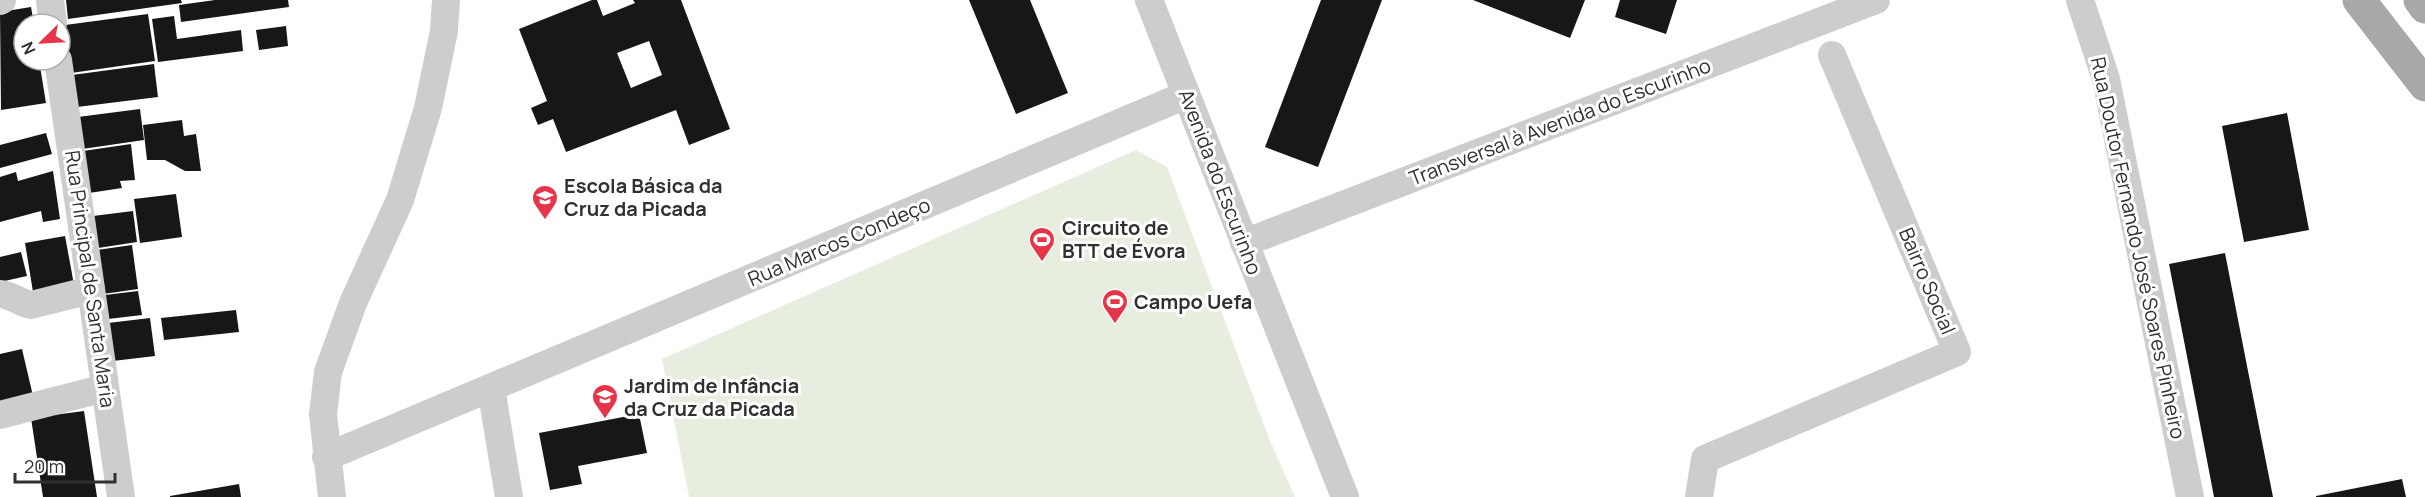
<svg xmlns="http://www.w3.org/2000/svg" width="2425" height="497" font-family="Manrope,sans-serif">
<rect width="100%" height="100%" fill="#fff"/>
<!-- green -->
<polygon fill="#e7eddf" points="1136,150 1167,167 1270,441 1295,497 689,497 662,359"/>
<!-- building -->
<g fill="#171717" fill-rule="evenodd">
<polygon points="66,0 181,0 182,3 68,19"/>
<polygon points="215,0 288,0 289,7 181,22 179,5"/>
<path d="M592,0H597L603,16L635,3L633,0H681L730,129L689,145L676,110L566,152L553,119L538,125L531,108L547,101L519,29ZM649,41L662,75L631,88L617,53Z"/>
<polygon points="969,0 1030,0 1068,93 1016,114"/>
<polygon points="1321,0 1382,0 1318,167 1265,147"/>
<polygon points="1473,0 1585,0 1570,38"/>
<polygon points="1620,0 1677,0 1666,34 1615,17"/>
<polygon points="31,7 34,24 24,24 24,60 39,60 46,103 1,110 0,12"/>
<polygon points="148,14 155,61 71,73 65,25"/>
<polygon points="174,16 177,39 241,30 243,51 158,62 152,19"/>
<polygon points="286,26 288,46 259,50 256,30"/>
<polygon points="154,64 158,97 77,107 72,75"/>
<polygon points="140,109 144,140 82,149 78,117"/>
<polygon points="2287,113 2309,230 2244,242 2222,126"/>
<polygon points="182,120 184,136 196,134 201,171 185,171 165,160 147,160 143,125"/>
<polygon points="46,133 52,154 0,168 0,145"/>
<polygon points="131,144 135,180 120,181 122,188 89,193 83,151"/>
<polygon points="53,171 60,219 43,222 41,211 0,222 0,177 16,172 18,181"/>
<polygon points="176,194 182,237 140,243 134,199"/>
<polygon points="133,211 137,242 98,248 93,216"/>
<polygon points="65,236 75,290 34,298 25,243"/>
<polygon points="132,245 138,289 103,294 97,250"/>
<polygon points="21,252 27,276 0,282 0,257"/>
<polygon points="2225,253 2248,371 2273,497 2214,497 2192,382 2169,264"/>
<polygon points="138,291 142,315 108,319 105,295"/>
<polygon points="236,310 239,332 164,340 161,318"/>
<polygon points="150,318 155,356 113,361 108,323"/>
<polygon points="22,349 33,396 0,403 0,354"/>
<polygon points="84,411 97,497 43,497 31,418"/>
<polygon points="639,414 647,453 578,466 582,484 550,490 539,433"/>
<polygon points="2402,479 2406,497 2316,497 2316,496"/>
<polygon points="239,484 241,497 170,497 170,496"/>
</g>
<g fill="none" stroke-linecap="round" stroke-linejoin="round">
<!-- street -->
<g stroke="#cdcdcd" stroke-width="28">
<polyline points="50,0 53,24"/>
<polyline points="1149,0 1345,497"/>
<polyline points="2080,0 2106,79 2190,497"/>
<polyline points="0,1 2,0"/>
<polyline points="58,60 121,497"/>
<polyline points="1244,243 1876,0"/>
<path d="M0,294C12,295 20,303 31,305L91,290"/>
<polyline points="491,388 509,497"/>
<polyline points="0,415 105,388"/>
<polyline points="326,457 1186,95"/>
<polyline points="332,497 323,414 328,372 353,303 400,200 428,108 444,31 446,0"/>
<polyline points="1699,497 1705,459 1957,352 1832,55"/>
</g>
<!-- primary -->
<g stroke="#a8a8a8" stroke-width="33">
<polyline points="2359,0 2425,85"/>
<polyline points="2420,0 2425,7"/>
</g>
</g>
<!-- icons -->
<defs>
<symbol id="school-pin" viewBox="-11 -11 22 30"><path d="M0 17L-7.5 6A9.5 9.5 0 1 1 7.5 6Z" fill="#e63449" stroke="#fff"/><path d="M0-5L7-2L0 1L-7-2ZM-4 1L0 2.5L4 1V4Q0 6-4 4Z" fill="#fff"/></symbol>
<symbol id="stadium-pin" viewBox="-11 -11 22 30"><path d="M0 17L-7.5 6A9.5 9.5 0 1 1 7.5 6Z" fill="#e63449" stroke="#fff"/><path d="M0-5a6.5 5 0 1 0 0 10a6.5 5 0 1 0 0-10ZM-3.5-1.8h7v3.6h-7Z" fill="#fff"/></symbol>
</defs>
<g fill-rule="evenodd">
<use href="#school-pin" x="530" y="183" width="30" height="40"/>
<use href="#stadium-pin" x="1027" y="225" width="30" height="40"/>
<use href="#stadium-pin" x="1100" y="287" width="30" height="40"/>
<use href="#school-pin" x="590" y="382" width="30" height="40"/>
</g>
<g text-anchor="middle" stroke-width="6" stroke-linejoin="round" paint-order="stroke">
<!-- street labels -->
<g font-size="20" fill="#303030" stroke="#fff">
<text transform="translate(1560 122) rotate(-21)" y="7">Transversal à Avenida do Escurinho</text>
<text transform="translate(1220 182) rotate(69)" y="7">Avenida do Escurinho</text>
<text transform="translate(839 242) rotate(-23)" y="7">Rua Marcos Condeço</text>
<text transform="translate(2138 248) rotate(78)" y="7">Rua Doutor Fernando José Soares Pinheiro</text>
<text transform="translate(90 279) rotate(82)" y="7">Rua Principal de Santa Maria</text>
<text transform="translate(1927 281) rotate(67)" y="7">Bairro Social</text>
</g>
<!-- poi labels -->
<g font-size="20" font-weight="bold" fill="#303030" stroke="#fff" text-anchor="start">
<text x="564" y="193">Escola Básica da<tspan x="564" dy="23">Cruz da Picada</tspan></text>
<text x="1062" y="235">Circuito de<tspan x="1062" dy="23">BTT de Évora</tspan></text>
<text x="1134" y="309">Campo Uefa</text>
<text x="624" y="393">Jardim de Infância<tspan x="624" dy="23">da Cruz da Picada</tspan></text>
</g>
</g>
<!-- north arrow -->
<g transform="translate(42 42) rotate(246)"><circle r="28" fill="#ffffff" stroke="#acacac" stroke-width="1.5"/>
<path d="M0-4.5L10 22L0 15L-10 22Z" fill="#e63449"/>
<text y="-9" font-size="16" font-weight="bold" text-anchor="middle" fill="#303030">N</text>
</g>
<!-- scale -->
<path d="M15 473v9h100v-9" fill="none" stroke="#303030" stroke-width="3"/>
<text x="24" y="473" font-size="18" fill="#303030" stroke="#ffffff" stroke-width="4.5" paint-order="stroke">20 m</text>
</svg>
